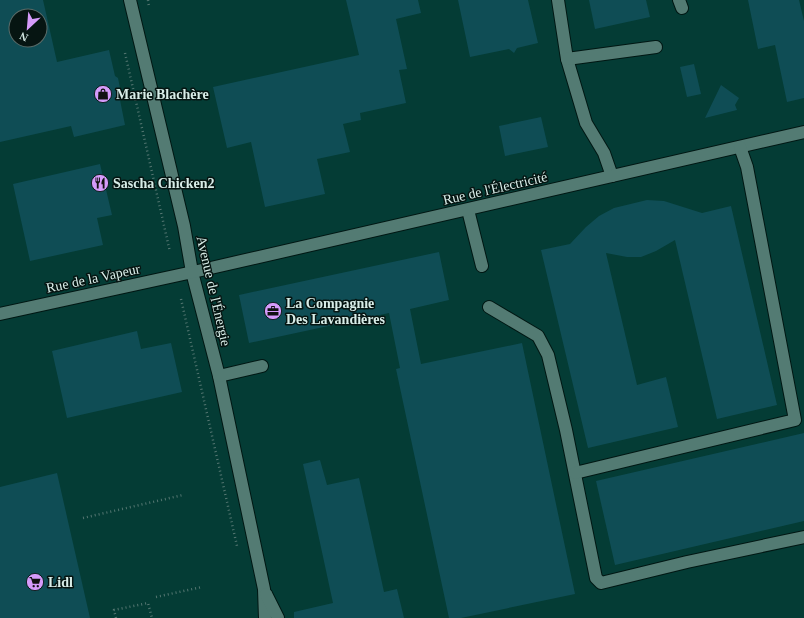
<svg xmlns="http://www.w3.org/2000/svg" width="804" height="618" font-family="Georgia,serif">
<rect width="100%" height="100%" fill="#07302b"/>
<!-- built -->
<path fill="#043c35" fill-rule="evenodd" d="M0,0H804V618H0ZM16,16H40V40H16Z"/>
<!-- building -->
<g fill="#0f4d55" fill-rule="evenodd">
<path d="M0,0H43L57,62L109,50L115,76L118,78L122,98L120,100L125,125L74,137L71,126L0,142ZM16,16H40V40H16Z"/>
<polygon points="346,0 418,0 421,13 396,19 407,69 399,70 406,103 360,113 361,120 343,124 350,152 317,159 325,194 265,207 251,142 227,148 213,87 359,55"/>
<polygon points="458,0 528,0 538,43 517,48 514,53 509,49 470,57"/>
<polygon points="589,0 646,0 650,17 595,29"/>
<polygon points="748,0 799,0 804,21 804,98 787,102 775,45 758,49"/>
<polygon points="694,64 701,94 687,97 680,67"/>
<polygon points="721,85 739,98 735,105 737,110 705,118"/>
<polygon points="541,117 548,147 505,156 499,126"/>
<polygon points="100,164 112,215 97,218 103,245 30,261 13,184"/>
<polygon points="647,200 664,201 702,213 731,206 777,405 717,419 675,240 656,251 641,257 627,257 606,253 637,385 666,377 678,427 588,448 541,250 570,244 586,227 599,216 614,208"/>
<polygon points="439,252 449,300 410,309 421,364 522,343 575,594 461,618 449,618 396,369 400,368 389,313 249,343 239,295"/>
<polygon points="137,331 141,349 171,343 182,392 67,418 52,351"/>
<polygon points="804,433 804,521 615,565 596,481"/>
<polygon points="320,460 327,485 359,478 384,592 397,589 404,618 294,618 294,612 333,603 303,464"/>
<polygon points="57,473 90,618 0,618 0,487"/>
</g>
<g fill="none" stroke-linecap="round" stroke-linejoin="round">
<defs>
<g id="minor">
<polyline points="130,0 184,226 192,272 219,376 264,589 265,618"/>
<polyline points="558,0 567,59 586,123 604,153 612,176"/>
<polyline points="679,0 682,8"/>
<polyline points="567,59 656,47"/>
<polyline points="468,210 482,266"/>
<polyline points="489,307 538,336 548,355 566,430 596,578 601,583 687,562 804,537"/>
<polyline points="0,314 202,270 804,132"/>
<polyline points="219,376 262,366"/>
<polyline points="575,473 795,420 747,167 740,147"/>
<polyline points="266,594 278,618"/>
</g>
</defs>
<!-- minor casing -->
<use href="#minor" stroke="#001713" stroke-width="14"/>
<!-- path -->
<g stroke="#547671" stroke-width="2.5" stroke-dasharray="1 3" stroke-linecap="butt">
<polyline points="148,0 149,7"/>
<polyline points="125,53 170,252"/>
<polyline points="181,299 237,546"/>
<polyline points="83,518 183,495"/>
<polyline points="156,597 202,587"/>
<polyline points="116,618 114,610 148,603 152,618"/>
</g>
<!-- minor -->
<use href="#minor" stroke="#537b73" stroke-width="12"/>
</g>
<!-- icons -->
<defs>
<symbol id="shop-disc" viewBox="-11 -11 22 22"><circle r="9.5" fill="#d59bfa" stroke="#061512"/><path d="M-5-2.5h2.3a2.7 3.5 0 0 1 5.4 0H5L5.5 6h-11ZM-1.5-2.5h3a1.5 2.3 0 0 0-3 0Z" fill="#111"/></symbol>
<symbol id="restaurant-disc" viewBox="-11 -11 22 22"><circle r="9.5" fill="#d59bfa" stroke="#061512"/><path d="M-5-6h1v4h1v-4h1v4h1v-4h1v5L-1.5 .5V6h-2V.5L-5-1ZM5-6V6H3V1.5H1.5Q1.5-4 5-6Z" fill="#111"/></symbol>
<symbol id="office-disc" viewBox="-11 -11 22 22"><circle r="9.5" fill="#d59bfa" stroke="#061512"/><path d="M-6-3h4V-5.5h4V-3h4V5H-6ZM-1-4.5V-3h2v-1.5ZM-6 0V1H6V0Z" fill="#111"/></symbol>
<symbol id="supermarket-disc" viewBox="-11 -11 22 22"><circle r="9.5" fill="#d59bfa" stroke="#061512"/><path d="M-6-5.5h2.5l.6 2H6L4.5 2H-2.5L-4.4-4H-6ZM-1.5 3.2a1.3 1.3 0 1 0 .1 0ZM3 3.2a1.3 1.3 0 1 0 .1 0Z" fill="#111"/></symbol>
</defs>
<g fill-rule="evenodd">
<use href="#shop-disc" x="93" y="84" width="20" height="20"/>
<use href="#restaurant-disc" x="90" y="173" width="20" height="20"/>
<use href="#office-disc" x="263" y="301" width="20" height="20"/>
<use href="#supermarket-disc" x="25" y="572" width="20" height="20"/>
</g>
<g text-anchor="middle" stroke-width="3" stroke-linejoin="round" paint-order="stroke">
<!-- poi labels -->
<g font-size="14" font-weight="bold" fill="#d8ede8" stroke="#061512" text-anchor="start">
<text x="116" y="99">Marie Blachère</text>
<text x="113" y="188">Sascha Chicken2</text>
<text x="286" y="308">La Compagnie<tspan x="286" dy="16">Des Lavandières</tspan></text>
<text x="48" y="587">Lidl</text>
</g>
<!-- street labels -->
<g font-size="14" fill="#d8ede8" stroke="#061512">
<text transform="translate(495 188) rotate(-13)" y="5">Rue de l'Électricité</text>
<text transform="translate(93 278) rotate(-12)" y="5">Rue de la Vapeur</text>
<text transform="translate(214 291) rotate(77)" y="5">Avenue de l'Énergie</text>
</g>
</g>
<!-- north arrow -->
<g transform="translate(28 28) rotate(206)"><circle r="19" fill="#061512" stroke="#5a6b68"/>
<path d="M0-3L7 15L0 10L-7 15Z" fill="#d59bfa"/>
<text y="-6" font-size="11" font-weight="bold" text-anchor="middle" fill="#d8ede8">N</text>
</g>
</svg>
